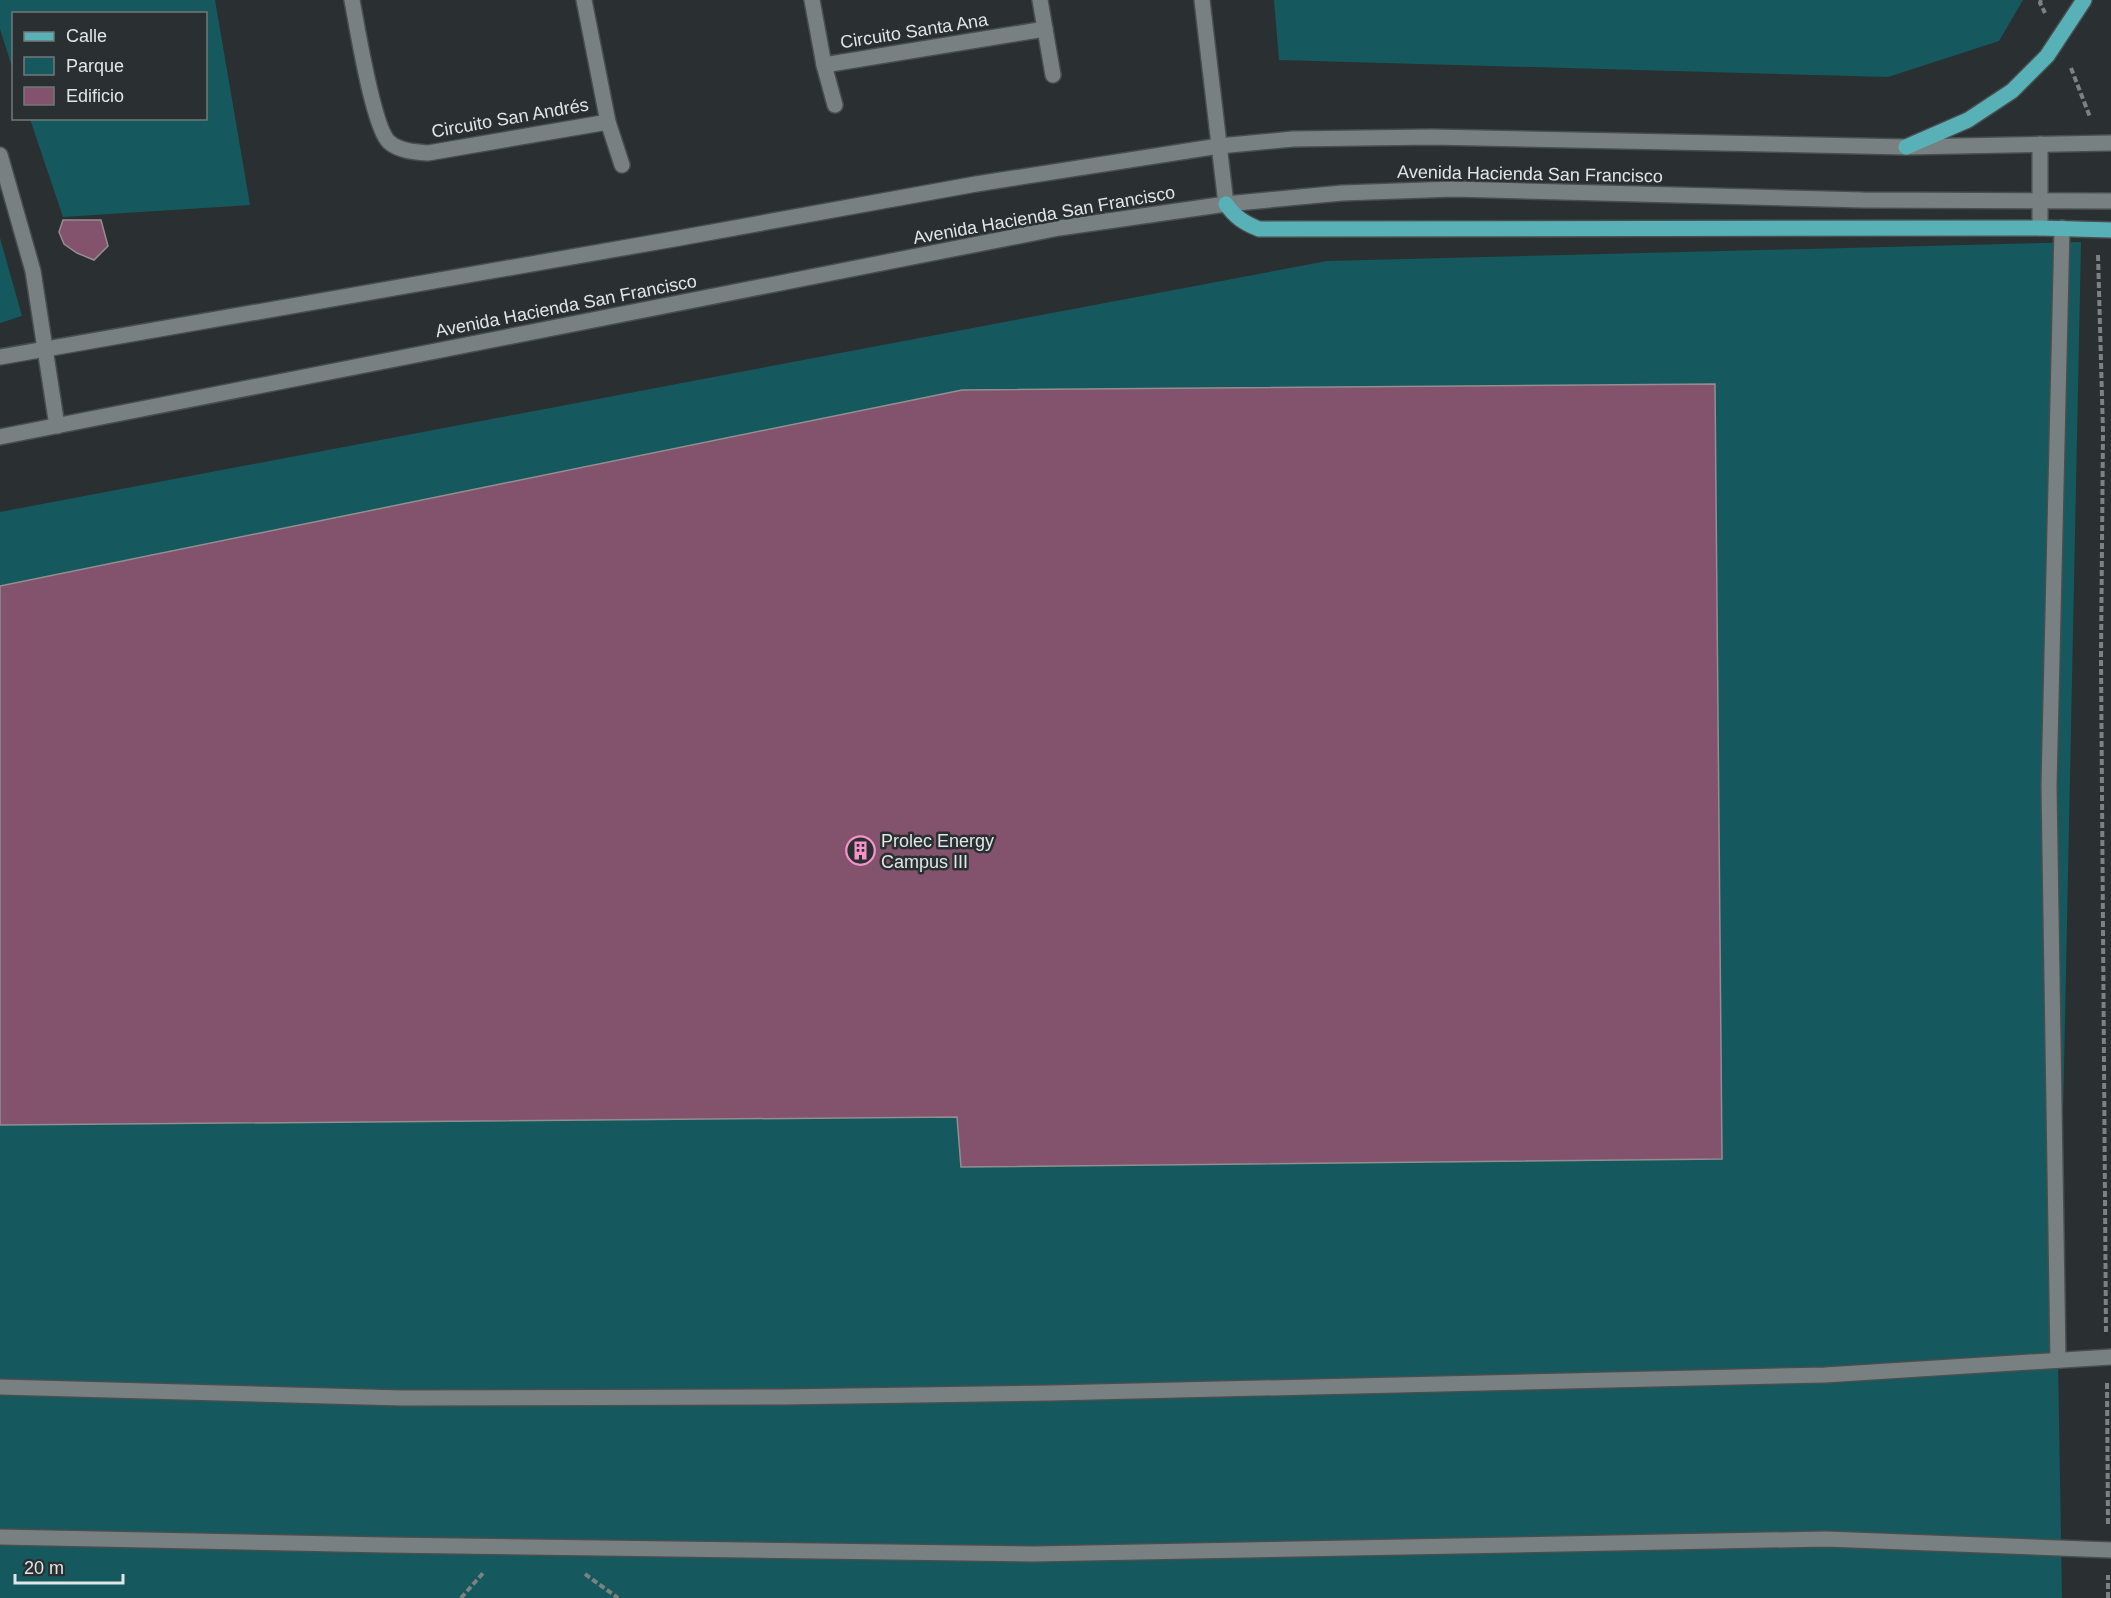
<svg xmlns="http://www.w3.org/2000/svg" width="2111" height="1598" font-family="Arial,sans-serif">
<rect width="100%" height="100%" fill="#2a3031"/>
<!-- green -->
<g fill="#15595e">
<polygon points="0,0 215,0 250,205 63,217 30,119 206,118 206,14 14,14 13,70 0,29"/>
<polygon points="1274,0 2023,0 1999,41 1888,77 1279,60"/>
<polygon points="0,238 22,316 0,323"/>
<polygon points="2081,242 2058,1360 2062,1598 0,1598 0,512 1327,261"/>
</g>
<!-- building -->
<g fill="#83526d" stroke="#948e91" stroke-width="1.5">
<polygon points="63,220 101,220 108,246 94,260 77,253 64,244 59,232"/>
<polygon points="1715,384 1722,1159 961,1167 957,1117 0,1125 0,586 962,390"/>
</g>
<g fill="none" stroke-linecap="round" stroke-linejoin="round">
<defs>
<g id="minor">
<path d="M352,0C357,26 373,127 389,142C399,151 415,152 428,153L608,122"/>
<polyline points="584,0 608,122 622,165"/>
<polyline points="812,0 824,65 835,105"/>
<polyline points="1040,0 1053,75"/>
<polyline points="1202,0 1226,204"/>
<polyline points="824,65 1045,29"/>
<polyline points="0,155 33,271 57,426"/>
<polyline points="2040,228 2040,144"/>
<polyline points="0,357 674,239 976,184 1219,146 1293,139 1432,137 1906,147 2111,143"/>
<polyline points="0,437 1059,228 1226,204 1342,193 1454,189 1863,200 2111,201"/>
<polyline points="2058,1360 2049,786 2062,228"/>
<polyline points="0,1387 402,1398 782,1397 1051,1393 1825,1375 2111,1357"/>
<polyline points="0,1537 385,1545 1033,1554 1826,1539 2111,1550"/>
</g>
<g id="major">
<polyline points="1906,147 1968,120 2012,91 2047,56 2084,0"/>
<path d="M1226,204C1235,217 1244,223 1259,229L2040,228L2111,230"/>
</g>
</defs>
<!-- minor casing -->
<use href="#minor" stroke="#484d4e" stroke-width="18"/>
<!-- major casing -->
<use href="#major" stroke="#484d4e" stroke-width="18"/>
<!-- path -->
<g stroke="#7c8182" stroke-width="4" stroke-dasharray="6 3" stroke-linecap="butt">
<polyline points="2041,0 2040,3 2045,13"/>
<polyline points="2071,68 2090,117"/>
<polyline points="2098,255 2103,432 2101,658 2106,1333"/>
<polyline points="2107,1383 2108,1525"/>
<polyline points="585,1574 618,1598"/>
<polyline points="461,1598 484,1572"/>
<polyline points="2108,1598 2108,1575"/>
</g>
<!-- minor -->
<use href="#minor" stroke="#788081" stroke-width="15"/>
<!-- major -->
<use href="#major" stroke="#59b1b8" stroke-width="15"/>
</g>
<!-- icons -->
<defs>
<symbol id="building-ring" viewBox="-11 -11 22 22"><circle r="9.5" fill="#2a3031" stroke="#f890cc" stroke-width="1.5"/><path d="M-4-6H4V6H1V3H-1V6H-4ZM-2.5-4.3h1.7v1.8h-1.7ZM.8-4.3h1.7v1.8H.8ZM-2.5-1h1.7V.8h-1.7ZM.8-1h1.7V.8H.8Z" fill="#f890cc"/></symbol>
</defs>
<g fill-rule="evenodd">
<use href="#building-ring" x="844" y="834" width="33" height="33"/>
</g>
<g text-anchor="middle" stroke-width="5" stroke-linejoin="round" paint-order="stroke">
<!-- street labels -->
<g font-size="18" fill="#e0e5e5" stroke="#2a3031">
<text transform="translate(914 31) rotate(-9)" y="6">Circuito Santa Ana</text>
<text transform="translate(510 118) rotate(-10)" y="6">Circuito San Andrés</text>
<text transform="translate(1530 174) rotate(1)" y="6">Avenida Hacienda San Francisco</text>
<text transform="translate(1044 215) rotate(-10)" y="6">Avenida Hacienda San Francisco</text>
<text transform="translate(566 306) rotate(-11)" y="6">Avenida Hacienda San Francisco</text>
</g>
<!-- poi labels -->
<g font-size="18" fill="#e0e5e5" stroke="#2a3031" text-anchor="start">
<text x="881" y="847">Prolec Energy<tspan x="881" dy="21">Campus III</tspan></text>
</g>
</g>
<!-- legend -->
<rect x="12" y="12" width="195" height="108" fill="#2a3031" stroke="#737879" stroke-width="1.5"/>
<rect x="24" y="32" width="30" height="9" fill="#59b1b8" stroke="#737879" stroke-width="1.5"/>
<text x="66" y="42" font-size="18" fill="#e0e5e5">Calle</text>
<rect x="24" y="57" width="30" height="18" fill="#15595e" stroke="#737879" stroke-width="1.5"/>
<text x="66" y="72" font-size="18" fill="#e0e5e5">Parque</text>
<rect x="24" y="87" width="30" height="18" fill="#83526d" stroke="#737879" stroke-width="1.5"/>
<text x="66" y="102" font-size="18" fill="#e0e5e5">Edificio</text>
<!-- scale -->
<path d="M15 1574v9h108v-9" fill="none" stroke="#e0e5e5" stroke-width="3"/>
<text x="24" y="1574" font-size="18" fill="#e0e5e5" stroke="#2a3031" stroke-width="4.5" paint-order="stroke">20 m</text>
</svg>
